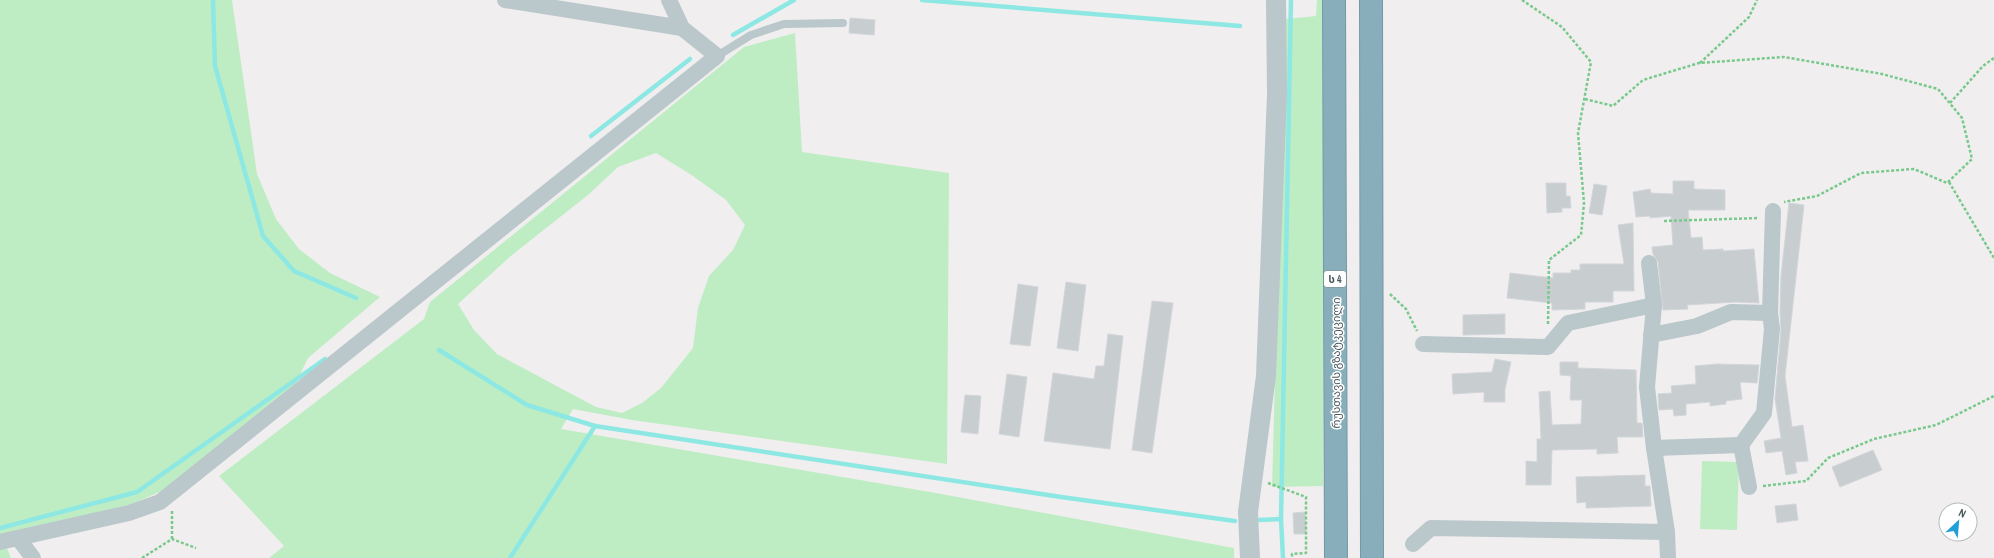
<svg xmlns="http://www.w3.org/2000/svg" width="1994" height="558" font-family="'Archivo Narrow','Noto Sans Georgian',sans-serif">
<rect width="100%" height="100%" fill="#f1eeef"/>
<!-- green -->
<g fill="#beedc4" fill-rule="evenodd">
<polygon points="0,0 232,0 257,174 276,219 299,249 330,273 380,297 308,358 294,387 166,489 132,504 2,536 11,558 0,558"/>
<polygon points="1317,0 1324,0 1323,486 1272,487 1285,19 1316,16"/>
<path d="M795,33L802,152L949,173L947,464L632,420L573,409L561,429L936,493L1234,548V558H269L284,546L219,476L424,319L430,302L744,47ZM656,153L693,176L726,200L745,225L733,250L709,276L698,308L693,348L661,388L642,403L622,413L596,407L497,354L474,330L458,304L512,255L588,195L618,167Z"/>
<polygon points="1702,461 1739,462 1737,530 1700,529"/>
</g>
<g fill="none" stroke-linecap="round" stroke-linejoin="round">
<!-- stream -->
<g stroke="#8de8e3" stroke-width="4.5">
<polyline points="213,0 215,66 263,236 294,271 356,298"/>
<polyline points="922,0 1240,26"/>
<polyline points="733,35 794,0"/>
<polyline points="591,136 690,59"/>
<polyline points="439,350 527,405 595,426 1061,497 1235,521"/>
<polyline points="1258,520 1281,519"/>
<polyline points="0,528 137,492 325,359"/>
<polyline points="510,558 595,426"/>
<polyline points="1283,558 1281,519 1291,0"/>
</g>
</g>
<!-- building -->
<g fill="#c8cdd0" stroke="#d2d6da">
<polygon points="850,18 875,20 874,35 849,33"/>
<polygon points="1673,181 1694,181 1694,189 1725,190 1725,210 1688,210 1691,238 1702,237 1703,250 1723,249 1723,251 1754,249 1759,303 1736,302 1687,305 1688,309 1663,310 1658,262 1653,254 1652,247 1673,245 1671,216 1650,218 1650,216 1636,217 1633,192 1650,189 1651,193 1673,194"/>
<polygon points="1546,183 1566,183 1566,196 1570,196 1571,208 1562,208 1562,212 1547,213"/>
<polygon points="1594,184 1607,186 1602,215 1589,213"/>
<polygon points="1789,203 1804,205 1785,376 1792,427 1803,425 1808,461 1795,462 1797,473 1786,475 1782,451 1766,453 1764,441 1781,438 1775,399 1781,330 1780,313 1781,276"/>
<polygon points="1633,223 1634,291 1613,291 1613,302 1585,302 1585,309 1552,310 1552,303 1507,298 1510,273 1553,278 1553,273 1571,273 1571,270 1580,270 1580,264 1624,264 1618,225"/>
<polygon points="1066,282 1086,285 1078,351 1057,348"/>
<polygon points="1018,284 1038,287 1030,346 1010,344"/>
<polygon points="1152,301 1173,303 1152,453 1132,450"/>
<polygon points="1505,314 1505,334 1463,335 1463,315"/>
<polygon points="1108,334 1123,336 1110,449 1044,441 1053,373 1094,379 1096,366 1104,366"/>
<polygon points="1495,359 1511,362 1505,389 1505,402 1484,402 1484,392 1453,394 1452,374 1492,372"/>
<polygon points="1560,362 1578,362 1578,368 1636,370 1637,423 1642,423 1643,437 1617,437 1618,453 1597,454 1597,449 1552,450 1551,485 1526,485 1526,461 1537,462 1537,439 1541,439 1539,392 1550,391 1552,425 1581,424 1582,400 1570,400 1571,376 1560,375"/>
<polygon points="1717,364 1759,365 1757,383 1740,382 1742,399 1726,401 1726,404 1710,406 1710,402 1686,404 1686,415 1674,416 1673,409 1659,410 1658,394 1672,393 1671,386 1696,384 1695,366"/>
<polygon points="1007,374 1027,377 1019,437 999,434"/>
<polygon points="965,395 981,396 978,434 961,432"/>
<polygon points="1873,450 1882,470 1840,487 1832,467"/>
<polygon points="1645,475 1645,486 1650,486 1651,506 1586,508 1586,502 1577,503 1576,477"/>
<polygon points="1796,504 1798,520 1777,523 1775,506"/>
<polygon points="1305,512 1306,534 1294,534 1293,513"/>
</g>
<g fill="none" stroke-linecap="round" stroke-linejoin="round">
<defs>
<g id="motorway">
<polyline points="1334,0 1336,558"/>
<polyline points="1371,0 1372,558"/>
</g>
</defs>
<!-- motorway casing -->
<use href="#motorway" stroke="#7399a7" stroke-width="24"/>
<!-- path -->
<g stroke="#78c98c" stroke-width="2.5" stroke-dasharray="3 2" stroke-linecap="butt">
<polyline points="1522,0 1562,27 1591,62 1578,133 1584,203 1581,235 1549,260 1548,325"/>
<polyline points="1700,63 1749,17 1757,0"/>
<polyline points="1585,99 1613,106 1643,80 1699,63 1784,57 1882,74 1938,89 1962,118 1972,159 1947,183 1914,169 1861,173 1817,196 1784,202"/>
<polyline points="1950,103 1983,66 1994,58"/>
<polyline points="1949,182 1994,258"/>
<polyline points="1664,221 1759,218"/>
<polyline points="1390,294 1406,309 1417,331"/>
<polyline points="1268,483 1306,497 1306,553 1292,554 1292,558"/>
<polyline points="1763,486 1806,481 1828,458 1874,439 1936,425 1994,396"/>
<polyline points="172,539 172,511"/>
<polyline points="142,558 172,539 196,548"/>
</g>
<!-- service -->
<polyline stroke="#bac7cb" stroke-width="8" points="717,56 751,35 784,24 843,23"/>
<!-- minor -->
<g stroke="#bac7cb" stroke-width="16">
<polyline points="505,0 682,28"/>
<polyline points="1649,263 1654,305 1647,387 1654,448"/>
<polyline points="1651,335 1697,326 1731,312 1770,313"/>
<polyline points="1423,344 1548,347 1568,323 1654,305"/>
<polyline points="1741,445 1764,413 1772,329 1770,313 1773,211"/>
<polyline points="18,538 33,558"/>
<polyline points="0,542 129,513 160,502 717,56 682,28 669,0"/>
<polyline points="1413,544 1431,528 1667,532"/>
<polyline points="1668,558 1667,532 1654,448 1741,445 1749,487"/>
</g>
<!-- tertiary -->
<polyline stroke="#bac7cb" stroke-width="20" points="1250,558 1248,512 1266,376 1277,94 1276,0"/>
<!-- motorway -->
<use href="#motorway" stroke="#88aebb" stroke-width="22"/>
</g>
<g text-anchor="middle" stroke-width="3" stroke-linejoin="round" paint-order="stroke">
<!-- shield labels -->
<rect fill="#fff" stroke="#7e898c" stroke-width="1" x="1324" y="271" width="22" height="16" rx="3"/>
<g font-size="10" font-weight="bold" fill="#47575b">
<text x="1335" y="283">ს 4</text>
</g>
<!-- street labels -->
<g font-size="11" fill="#47575b" stroke="#fff">
<text transform="translate(1336 363) rotate(-90)" y="4">რუსთავის გზატკეცილი</text>
</g>
</g>
<!-- north arrow -->
<g transform="translate(1958 522) rotate(26)"><circle r="19" fill="#ffffff" stroke="#b5bcbd"/>
<path d="M0-3L7 15L0 10L-7 15Z" fill="#21a0d8"/>
<text y="-6" font-size="11" font-weight="bold" text-anchor="middle" fill="#47575b">N</text>
</g>
</svg>
